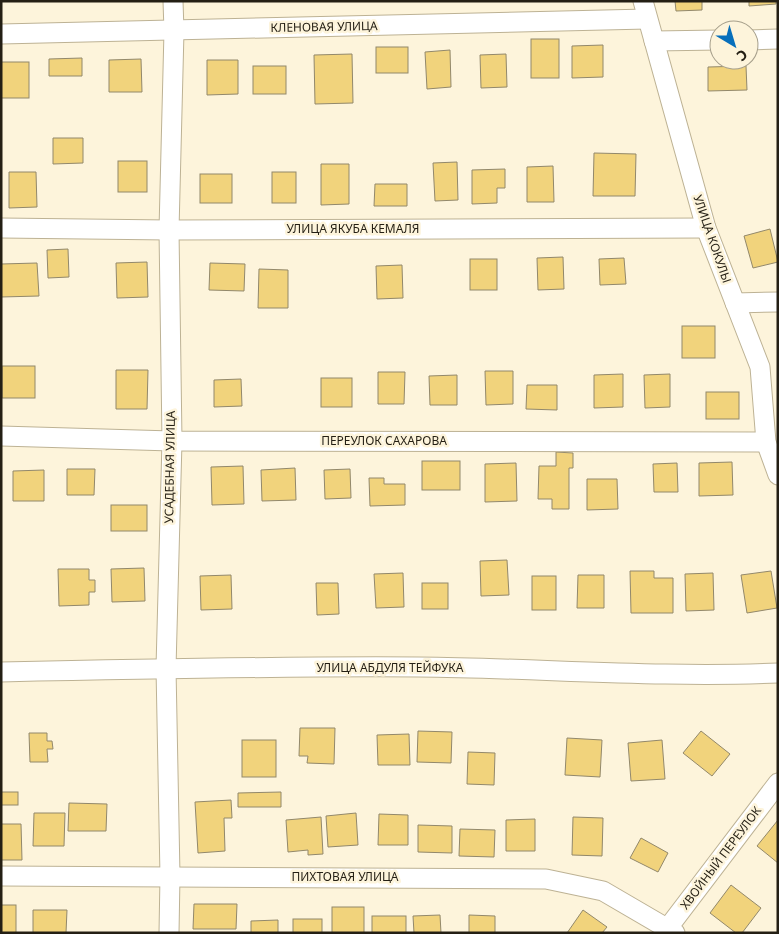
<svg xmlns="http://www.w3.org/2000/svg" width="779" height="934" font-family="'Noto Sans',sans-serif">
<rect width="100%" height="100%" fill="#fdf4db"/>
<!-- building -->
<g fill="#f1d37c" stroke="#92886b">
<polygon points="675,1 702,1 702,10 676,11"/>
<polygon points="749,1 776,1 776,4 749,6"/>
<rect x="531" y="39" width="28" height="39"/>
<polygon points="603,45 603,77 572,78 572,46"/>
<rect x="376" y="47" width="32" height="26"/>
<polygon points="450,50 451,87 427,89 425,52"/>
<polygon points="352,54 353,103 315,104 314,55"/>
<polygon points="506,54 507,87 481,88 480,55"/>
<polygon points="82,58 82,76 49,76 49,59"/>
<polygon points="141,59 142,92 109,92 109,60"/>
<polygon points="207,60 238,60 238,94 207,95"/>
<rect x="1" y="62" width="28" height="36"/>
<rect x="253" y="66" width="33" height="28"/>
<polygon points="746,66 747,90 708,91 708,67"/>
<polygon points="53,138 83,138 83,163 53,164"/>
<polygon points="594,153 636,154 635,196 593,196"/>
<rect x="118" y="161" width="29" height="31"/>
<polygon points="457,162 458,200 435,201 433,163"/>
<polygon points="321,164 349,164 349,204 321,205"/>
<polygon points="553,166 554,202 527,202 527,167"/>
<polygon points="505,169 505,188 497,188 497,203 472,204 472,170"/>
<polygon points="9,172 36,172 37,207 9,208"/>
<rect x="272" y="172" width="24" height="31"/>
<rect x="200" y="174" width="32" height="29"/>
<polygon points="375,184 407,184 407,206 374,206"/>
<polygon points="770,229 778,262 753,268 744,236"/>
<polygon points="68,249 69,277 48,278 47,250"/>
<polygon points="563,257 564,289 538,290 537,258"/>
<polygon points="624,258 626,284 600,285 599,259"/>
<rect x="470" y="259" width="27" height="31"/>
<polygon points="147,262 148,297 117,298 116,263"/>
<polygon points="37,263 39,296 1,297 1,264"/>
<polygon points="210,263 245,264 244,291 209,290"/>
<polygon points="402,265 403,298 377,299 376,266"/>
<polygon points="259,269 288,270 288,308 258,308"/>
<rect x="682" y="326" width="33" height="32"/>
<rect x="2" y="366" width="33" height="32"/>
<polygon points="116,370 148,370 147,409 116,409"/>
<polygon points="485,371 513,371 513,404 486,405"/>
<polygon points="378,372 405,372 404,404 378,404"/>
<polygon points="623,374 623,407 594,408 594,375"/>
<polygon points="670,374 670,407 645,408 644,375"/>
<polygon points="457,375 457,405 430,405 429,376"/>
<rect x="321" y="378" width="31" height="29"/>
<polygon points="241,379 242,406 214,407 214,380"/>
<polygon points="527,385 557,385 557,410 526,409"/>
<rect x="706" y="392" width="33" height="27"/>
<polygon points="556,452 573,453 573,468 569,468 569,509 552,509 552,499 538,499 539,466 556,466"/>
<rect x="422" y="461" width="38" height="29"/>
<polygon points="732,462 733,495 699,496 699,463"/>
<polygon points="516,463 517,501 485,502 485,464"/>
<polygon points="677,463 678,492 654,492 653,464"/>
<polygon points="243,466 244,504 212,505 211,467"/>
<polygon points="295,468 296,500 262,501 261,470"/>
<polygon points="67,469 95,469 94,495 67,495"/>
<polygon points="350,469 351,498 325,499 324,470"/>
<polygon points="44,470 44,501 13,501 13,471"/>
<polygon points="369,478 384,478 384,484 405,484 405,505 370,506"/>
<polygon points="587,479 617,479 618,509 587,510"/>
<rect x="111" y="505" width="36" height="26"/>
<polygon points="507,560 509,595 481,596 480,561"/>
<polygon points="144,568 145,601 112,602 111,569"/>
<polygon points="58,569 89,569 89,580 95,580 95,592 89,592 89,605 59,606"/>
<polygon points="630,571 654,571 654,578 673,578 673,613 631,613"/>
<polygon points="771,571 777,608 747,613 741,575"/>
<polygon points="403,573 404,607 376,608 374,574"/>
<polygon points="713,573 714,610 686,611 685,574"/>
<polygon points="231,575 232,609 201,610 200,576"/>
<polygon points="578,575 604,575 604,608 577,608"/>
<rect x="532" y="576" width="24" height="34"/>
<polygon points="316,583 338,583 339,614 317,615"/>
<rect x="422" y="583" width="26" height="26"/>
<polygon points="300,728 335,728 334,764 307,763 308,756 299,756"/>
<polygon points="418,731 452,732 451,763 417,762"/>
<polygon points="701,731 730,754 712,776 683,753"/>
<polygon points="29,733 47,733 47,741 52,741 53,749 47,749 48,762 30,762"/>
<polygon points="409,734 410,765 378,765 377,735"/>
<polygon points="567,738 602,740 600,777 565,775"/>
<rect x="242" y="740" width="34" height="37"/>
<polygon points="662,740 665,779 631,781 628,743"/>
<polygon points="468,752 495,753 494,785 467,784"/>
<rect x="1" y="792" width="17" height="13"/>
<polygon points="281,792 281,807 238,807 238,793"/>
<polygon points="231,800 232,818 224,818 225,851 198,853 195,802"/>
<polygon points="69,803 107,804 106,831 68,831"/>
<polygon points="34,813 65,813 64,846 33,846"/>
<polygon points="356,813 358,845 328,847 326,816"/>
<polygon points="379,814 408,815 408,845 378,845"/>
<polygon points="321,817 323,854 308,855 308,850 288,852 286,820"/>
<polygon points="573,817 603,818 602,856 572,855"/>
<polygon points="535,819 535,851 506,851 506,820"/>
<polygon points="778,820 778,863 757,846"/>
<polygon points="1,824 21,824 22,860 1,860"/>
<polygon points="418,825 452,826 452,853 418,852"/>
<polygon points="460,829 495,830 494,857 459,856"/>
<polygon points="641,838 668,853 658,872 630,858"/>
<polygon points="731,885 761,908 742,933 736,933 710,913"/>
<polygon points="194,904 237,904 236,929 193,929"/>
<rect x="1" y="905" width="15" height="28"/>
<rect x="332" y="907" width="32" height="26"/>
<polygon points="33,910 67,910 66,933 33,933"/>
<polygon points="583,910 607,927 602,933 567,933"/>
<polygon points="440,915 441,933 414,933 413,916"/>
<polygon points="469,915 495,916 495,933 469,933"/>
<rect x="372" y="916" width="34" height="17"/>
<rect x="293" y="919" width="29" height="14"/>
<polygon points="278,920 278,933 251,933 251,921"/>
</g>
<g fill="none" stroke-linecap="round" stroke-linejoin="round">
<defs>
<g id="minor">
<polyline points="643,1 706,228 760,367 766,442 778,475"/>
<polyline points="1,34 647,19"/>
<polyline points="749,40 778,39"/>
<polyline points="654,41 719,40"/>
<polyline points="1,228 169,230 706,228"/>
<polyline points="735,303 778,302"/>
<polyline points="1,436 172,441 766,442"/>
<path d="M1,672C140,669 280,666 419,667C538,668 658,678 778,673"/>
<polyline points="1,876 546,879 603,891 675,933"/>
<polyline points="169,933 170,876 166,668 172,441 169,230 174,31 173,1"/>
<polyline points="664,933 778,783"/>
</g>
</defs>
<!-- minor casing -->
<use href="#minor" stroke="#bdb294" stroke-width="21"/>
<!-- minor -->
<use href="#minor" stroke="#fff" stroke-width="19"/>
</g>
<g text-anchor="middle" stroke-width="5" stroke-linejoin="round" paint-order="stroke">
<!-- street labels -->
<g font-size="12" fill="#241f14" stroke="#fdf4db">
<text transform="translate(324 27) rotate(-1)" y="4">КЛЕНОВАЯ УЛИЦА</text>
<text x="353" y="233">УЛИЦА ЯКУБА КЕМАЛЯ</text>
<text transform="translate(712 239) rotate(71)" y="4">УЛИЦА КОКУЛЫ</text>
<text x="384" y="445">ПЕРЕУЛОК САХАРОВА</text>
<text transform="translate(170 467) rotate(-89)" y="4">УСАДЕБНАЯ УЛИЦА</text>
<text x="390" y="672">УЛИЦА АБДУЛЯ ТЕЙФУКА</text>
<text transform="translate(721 858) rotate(-53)" y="4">ХВОЙНЫЙ ПЕРЕУЛОК</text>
<text x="345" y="881">ПИХТОВАЯ УЛИЦА</text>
</g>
</g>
<!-- border -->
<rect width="779" height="934" fill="none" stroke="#241f14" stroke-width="5"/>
<!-- north arrow -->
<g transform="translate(734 45) rotate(142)"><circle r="24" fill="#fdf4db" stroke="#a69f8b"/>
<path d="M0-4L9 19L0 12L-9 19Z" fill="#076fbb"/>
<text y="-8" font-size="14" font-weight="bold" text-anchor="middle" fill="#241f14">С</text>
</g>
</svg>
